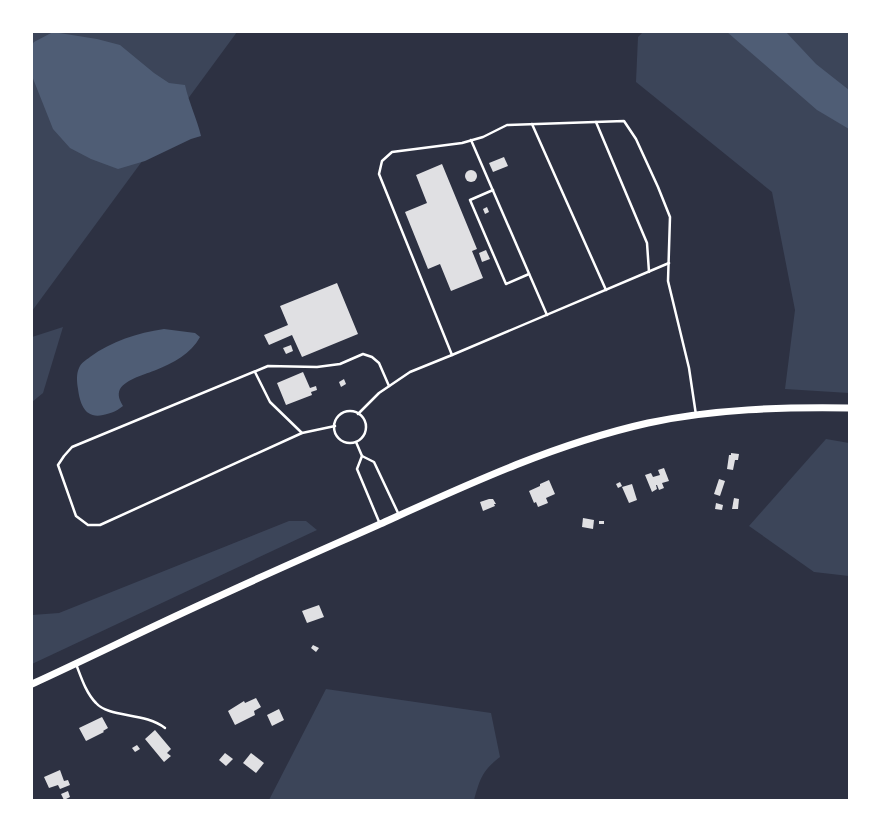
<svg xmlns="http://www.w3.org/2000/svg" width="881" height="832" font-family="Ubuntu,sans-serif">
<rect width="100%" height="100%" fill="#2d3142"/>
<!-- green -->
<g fill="#3c4559">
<polygon points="32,32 237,32 32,311"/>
<polygon points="643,32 849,32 849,393 785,389 795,310 772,192 636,82 638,37"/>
<polygon points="63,327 43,393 32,402 32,337"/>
<polygon points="826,439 849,443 849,576 814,572 749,526"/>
<polygon points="289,521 306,521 317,530 32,664 32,615 59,613"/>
<path d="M326,689L491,713L500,757C482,771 480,779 474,800H269Z"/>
</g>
<!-- water -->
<g fill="#4f5d75">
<path d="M53,32L97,39L120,45L154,73L169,83L185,85C189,103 197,119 201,136L191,139L145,161L118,169L91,159L70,148L53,129L32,76V45L34,42Z"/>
<polygon points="727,32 786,32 816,64 849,90 849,129 817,110"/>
<path d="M164,329L195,333L200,337C191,354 173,363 156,370C146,374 126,379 120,389C117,395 120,401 123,406C115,412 112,413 103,415C85,419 80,404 78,389C77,383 76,374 79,368C81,363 86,360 90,357C112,341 137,333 164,329Z"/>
</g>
<!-- building -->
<g fill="#e0e0e3">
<polygon points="504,157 508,166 493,172 489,163"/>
<polygon points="442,164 477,249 472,251 483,278 451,291 440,264 428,269 405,212 427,203 416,175"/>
<circle cx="471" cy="176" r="6"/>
<polygon points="487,207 489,212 485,214 483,209"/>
<polygon points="486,250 490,259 482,262 479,253"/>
<polygon points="337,283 358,334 302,357 292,335 269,345 264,335 288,325 280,306"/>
<polygon points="291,345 293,351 286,354 283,348"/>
<polygon points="303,372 310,388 316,386 317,390 311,392 312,395 286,405 277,383"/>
<polygon points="344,379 346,384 341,387 339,382"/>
<polygon points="731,453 739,454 738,460 735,460 733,470 727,469 729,455 731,455"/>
<polygon points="664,468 669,481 662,483 664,488 659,490 657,485 656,485 657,489 652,492 645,475 651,473 653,477 660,475 658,470"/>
<polygon points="719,479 725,481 720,496 714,494"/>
<polygon points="549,480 555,494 546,498 548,503 538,507 536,502 534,503 529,491 540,486 540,484"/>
<polygon points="620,482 622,486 618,488 616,484"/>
<polygon points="632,484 637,500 629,503 622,487"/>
<polygon points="734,498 739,499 738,509 732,509"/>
<polygon points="489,499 493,499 496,504 494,504 495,506 483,511 480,502"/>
<polygon points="716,503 723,505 722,510 715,509"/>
<polygon points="583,518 594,520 593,529 582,527"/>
<rect x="599" y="521" width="5" height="3"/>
<polygon points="319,605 324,617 307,623 302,611"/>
<polygon points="313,645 319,648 316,652 311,648"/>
<polygon points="256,698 261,707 254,711 255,715 235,725 228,711 244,701 245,703"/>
<polygon points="279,709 284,720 272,726 267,715"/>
<polygon points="102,717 108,728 103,731 104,732 86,741 79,728"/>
<polygon points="155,730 171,749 167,753 171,756 164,762 145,739"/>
<polygon points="137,745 140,749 135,752 132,748"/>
<polygon points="225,753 233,759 226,766 219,760"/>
<polygon points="251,753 264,763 256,773 243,763"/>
<polygon points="60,770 64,781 68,780 70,785 60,789 58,785 49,788 44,777"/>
<polygon points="68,791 70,797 64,800 61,794"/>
</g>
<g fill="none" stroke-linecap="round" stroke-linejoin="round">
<!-- service -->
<g stroke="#fff" stroke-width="2.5">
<polyline points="596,122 647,243 649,272"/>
<polyline points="532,124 606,290"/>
<polyline points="471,140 547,315"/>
<polyline points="493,190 470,200 506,284 529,274"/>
<polyline points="452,355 669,263"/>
<polyline points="255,372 270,402 302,433"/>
<circle cx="350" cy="427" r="16"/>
<polyline points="358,414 379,393 410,372 452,355 379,174 382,161 392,152 462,143 483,137 507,125 624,121 636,139 658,187 670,217 668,281 689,368 696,415"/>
<polyline points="335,426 302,433 100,525 88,525 76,516 58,465 64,456 72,447 268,366 317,367 340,364 363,354 372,357 379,363 389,386"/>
<polyline points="356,442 362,456 374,462 399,515"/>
<polyline points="362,456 357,469 380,524"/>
<path d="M76,664C81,677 86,693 96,703C109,718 145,712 165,728"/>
</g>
<!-- tertiary -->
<path stroke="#fff" stroke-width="7" d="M32,684C93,656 153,626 215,598C269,573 324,549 378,525C466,485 554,444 648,423C714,409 782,407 849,408"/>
</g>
<!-- border -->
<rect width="881" height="832" fill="none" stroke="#ffffff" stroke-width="66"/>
</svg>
